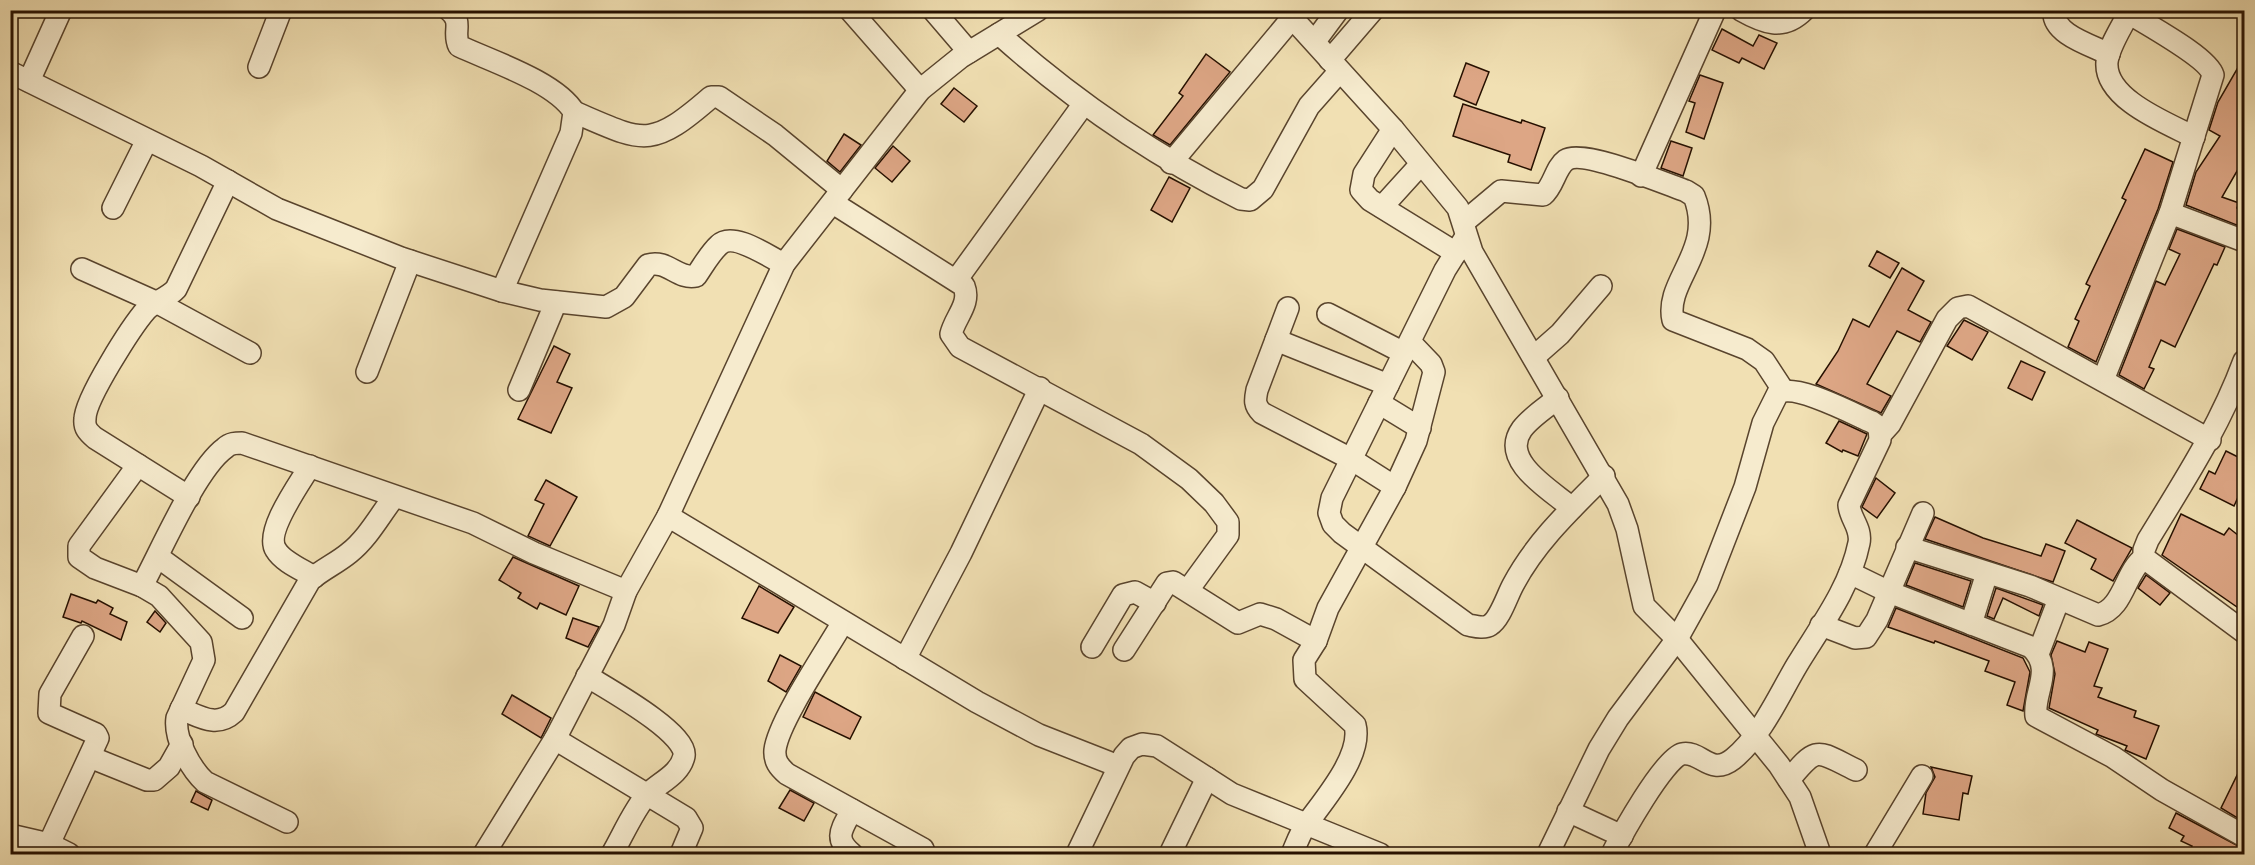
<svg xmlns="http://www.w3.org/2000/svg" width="2255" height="865" font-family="'IM FELL Double Pica',serif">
<rect width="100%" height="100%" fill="#f1e0b3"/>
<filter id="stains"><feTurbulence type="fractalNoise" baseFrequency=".00333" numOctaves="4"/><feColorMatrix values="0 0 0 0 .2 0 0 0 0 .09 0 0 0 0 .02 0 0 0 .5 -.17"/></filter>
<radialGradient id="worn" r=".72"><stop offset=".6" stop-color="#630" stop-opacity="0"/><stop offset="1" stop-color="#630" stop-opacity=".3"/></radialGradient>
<!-- building -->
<g fill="#dda685" stroke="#261000" stroke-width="1.5">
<polygon points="1722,29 1753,46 1759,35 1777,43 1764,69 1742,58 1739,63 1712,50"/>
<polygon points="1206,54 1230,72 1170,145 1153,135 1183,96 1179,93"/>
<polygon points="2244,57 2244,159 2222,197 2239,203 2237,208 2244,212 2244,228 2186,205 2196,172 2220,136 2209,130 2218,102"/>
<polygon points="1466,63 1489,72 1476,105 1454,96"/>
<polygon points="1700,75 1723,83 1704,139 1686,132 1695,103 1689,101"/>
<polygon points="954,88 977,106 964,122 941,104"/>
<polygon points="1463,104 1521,123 1522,120 1545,128 1531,170 1508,162 1510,155 1453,136"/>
<polygon points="844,134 861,145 840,172 827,161"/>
<polygon points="1671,141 1692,148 1683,176 1661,168"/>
<polygon points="893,146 910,161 892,182 875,168"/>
<polygon points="2145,149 2173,162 2158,209 2096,362 2068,347 2079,321 2075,319 2090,286 2086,284 2126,200 2122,198"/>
<polygon points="1169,177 1190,188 1172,222 1151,210"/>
<polygon points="2177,229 2225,247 2217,265 2214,264 2175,347 2161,340 2149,367 2154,369 2144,389 2119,375 2156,281 2165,285 2180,254 2169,249"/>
<polygon points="1877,251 1899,263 1890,278 1869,266"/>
<polygon points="1902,268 1924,281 1908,310 1931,322 1920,342 1897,331 1867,384 1891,396 1881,413 1816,384 1838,351 1853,319 1869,327"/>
<polygon points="1964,320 1988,332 1972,360 1947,346"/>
<polygon points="554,346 570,354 557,382 572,388 551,433 518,419"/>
<polygon points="2021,361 2045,372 2032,400 2008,388"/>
<polygon points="1839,421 1867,434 1858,456 1843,450 1842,452 1826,443"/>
<polygon points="2226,451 2244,460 2244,484 2234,506 2200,489 2209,471 2215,474"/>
<polygon points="1876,478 1895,493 1877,518 1862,507"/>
<polygon points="546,480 577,497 550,546 528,536 544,504 535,500"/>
<polygon points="2181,514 2224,535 2229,528 2244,540 2244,555 2238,564 2244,568 2244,597 2237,607 2162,555"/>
<polygon points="1935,517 1983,538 2041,556 2046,544 2065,551 2053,582 1925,539"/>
<polygon points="2077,520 2132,548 2113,581 2091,569 2096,559 2065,543"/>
<polygon points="513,557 579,586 566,615 540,603 537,609 518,598 521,593 499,580"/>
<polygon points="1915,563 1971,581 1963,607 1906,585"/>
<polygon points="2146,575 2170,593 2160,605 2138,588"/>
<polygon points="759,586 794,607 778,633 742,618"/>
<polygon points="1996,588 2043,605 2039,616 2003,598 1994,619 1987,616"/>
<polygon points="71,594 96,603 98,600 113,608 110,614 127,622 121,640 82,621 81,623 63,617"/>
<polygon points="1896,608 2023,658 2030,672 2023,711 2007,705 2015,682 1985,671 1989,661 1935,641 1934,643 1888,627"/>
<polygon points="155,611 166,623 160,632 147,622"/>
<polygon points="573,618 599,627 588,647 566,638"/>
<polygon points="2057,641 2085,652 2089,642 2108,649 2094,686 2102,688 2098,697 2136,711 2134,717 2159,726 2146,759 2125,750 2127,746 2096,734 2098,730 2049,708 2055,674 2051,655"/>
<polygon points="780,655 801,666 786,692 768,681"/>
<polygon points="815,692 861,717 850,739 803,717"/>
<polygon points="512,695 551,718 541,738 502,714"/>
<polygon points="2244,761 2244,822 2221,808"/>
<polygon points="1931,767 1972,776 1968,794 1963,793 1959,820 1923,814 1926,793 1935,777"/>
<polygon points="790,790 814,803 804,821 779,808"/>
<polygon points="196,791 212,800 208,810 191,802"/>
<polygon points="2176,813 2244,849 2244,855 2187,855 2192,846 2181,841 2184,836 2169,828"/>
</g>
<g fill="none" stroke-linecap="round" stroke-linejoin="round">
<defs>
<g id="minor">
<path d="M449,10C464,22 452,32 459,46C491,61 556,82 574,112L571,133L502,291"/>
<polyline points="850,10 920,90"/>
<polyline points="933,10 969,52"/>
<polyline points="1285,10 1393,129 1458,208 1472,252 1618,504 1627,529 1644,606 1677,639 1779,765 1800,797 1820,854"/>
<path d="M1741,10C1764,23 1783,31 1804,10"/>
<path d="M2054,10C2051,34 2091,45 2109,54"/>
<path d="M2130,10C2123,26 2109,45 2107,62C2104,99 2167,123 2194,137"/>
<path d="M999,34C1074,101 1151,154 1241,199L1250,200L1263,189L1309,106L1339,72"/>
<polyline points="1315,41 1338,10"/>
<polyline points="1330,60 1373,10"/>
<polyline points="259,67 281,10"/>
<path d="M10,72L201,166L277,209L401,258L502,291L540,300L606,307L624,297L648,265C667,259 678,280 696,276C703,266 710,253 719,245C733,231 769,257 784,264"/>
<polyline points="29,81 61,10"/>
<path d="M574,112C644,142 650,150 711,97H719L775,135L842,190"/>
<polyline points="1393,129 1364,174 1361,190 1370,200 1456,253"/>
<polyline points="1171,163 1293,17"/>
<polyline points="1641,176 1715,10"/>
<path d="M833,203L964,286C971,304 955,317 951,334L960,347L1141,444L1189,479L1214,503L1228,522V535L1188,590"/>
<polyline points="1382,207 1421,164"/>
<polyline points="113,208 147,140"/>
<polyline points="2170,213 2244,241"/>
<path d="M1464,222L1501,191L1543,195C1554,186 1555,168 1566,160C1583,149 1666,184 1686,191L1694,196C1716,250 1664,281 1673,320L1747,349L1764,361L1783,390"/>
<path d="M1465,238L1445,270L1332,498L1329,513L1333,524L1342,533L1468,625C1474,626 1484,629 1490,625C1500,619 1507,596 1513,585C1535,543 1570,510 1604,476"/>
<polyline points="82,269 158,303 250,353"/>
<polyline points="957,279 1083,105"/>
<path d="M1288,308L1257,390C1255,400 1254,405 1262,413L1351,459L1395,487"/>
<polyline points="1328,314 1404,353"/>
<polyline points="1276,340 1388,385"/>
<polyline points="1535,356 1560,334 1601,286"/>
<path d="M2244,361C2220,426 2184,481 2148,540L2144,550V558L2244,632"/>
<polyline points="367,372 410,261"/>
<path d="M2103,380L2170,213L2213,75C2208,57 2147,25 2129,13"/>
<polyline points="519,390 556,302"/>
<path d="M1558,398C1547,407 1531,417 1522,429C1499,461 1551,490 1572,508"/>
<polyline points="1379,403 1420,428"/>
<polyline points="1881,434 1890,424 1947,319 1958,308 1968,306 2210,440"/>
<path d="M138,465L79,546V557L95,568L142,586L159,596L201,642L204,660L177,718C174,738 190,768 205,782L287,822"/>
<path d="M310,466C300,483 264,532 276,550C283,562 303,570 314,577"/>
<path d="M189,497L95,438C88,432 84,428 85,419C85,399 132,326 146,310C153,302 167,299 176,289L228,181"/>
<polyline points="668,516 977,702 1039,735 1118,766"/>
<path d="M1907,547L2030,586L2098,615C2124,609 2125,571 2144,558"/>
<polyline points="158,557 242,618"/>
<path d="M1850,573L1889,592L2031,647C2055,670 2033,691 2036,716L2113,757L2162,790L2244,836"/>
<path d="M142,586C161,551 196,469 225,448C230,443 236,443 242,443L473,523L534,553L626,591"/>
<path d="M843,622C827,650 778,722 775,750C774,761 779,767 787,774L923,849"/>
<polyline points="1971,624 1987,573"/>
<polyline points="1821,625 1855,638 1866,637 1877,620 1923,513"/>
<polyline points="1092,647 1123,595 1135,592 1155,603"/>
<polyline points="1124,650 1167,583 1173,582 1238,623 1260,614 1276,619 1316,641"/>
<polyline points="2038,654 2059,599"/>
<polyline points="905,659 961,553 1040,388"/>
<path d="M587,676C606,688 688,733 684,756C680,775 658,783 647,795C635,807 621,839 612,854"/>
<path d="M181,709C201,717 217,728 234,712L310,580C323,569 337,563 349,553C368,538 380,515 394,497"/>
<polyline points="555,739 686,818 692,828 681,854"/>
<polyline points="90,757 147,780 154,780 169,767 182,744"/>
<path d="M1789,780C1818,744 1817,751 1856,770"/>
<path d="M852,810C842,829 833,838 852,854"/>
<polyline points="1568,811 1622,836"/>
<polyline points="10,835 49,844 69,854"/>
<polyline points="49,844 98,738 96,734 49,713 50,694 83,636"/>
<polyline points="484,854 555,739 614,625 626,591 668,516 784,264 920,90 961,57 1038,10"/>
<polyline points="1077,854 1124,756 1131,748 1142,744 1157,746 1232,794 1380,854"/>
<polyline points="1170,854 1207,778"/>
<path d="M1292,854C1296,845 1300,833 1306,825C1323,801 1363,756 1355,725L1305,679L1304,660L1316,641L1328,608L1395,487L1416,441L1434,372L1431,364L1410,342"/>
<path d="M1548,854L1599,749L1618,718L1677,639L1707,585L1745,487L1763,423L1778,393C1796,383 1853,414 1872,422L1879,427L1880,440L1849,505C1850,519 1862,528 1859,543C1850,588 1820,627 1797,665C1778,697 1762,735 1733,759C1710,777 1701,750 1682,754C1664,758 1621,836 1612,854"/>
<polyline points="1875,854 1922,776"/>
</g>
</defs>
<!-- minor casing -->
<use href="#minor" stroke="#59442d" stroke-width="24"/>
<!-- minor -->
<use href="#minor" stroke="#f6ebce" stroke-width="21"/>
</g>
<!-- margin -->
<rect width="2255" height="865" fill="none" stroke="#f1e0b3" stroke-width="36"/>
<rect x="12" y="12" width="2231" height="841" fill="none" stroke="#261000" stroke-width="3"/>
<rect x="18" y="18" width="2219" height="829" fill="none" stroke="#261000" stroke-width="1.5"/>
<rect width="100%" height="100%" filter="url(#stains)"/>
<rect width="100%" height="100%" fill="url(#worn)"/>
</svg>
